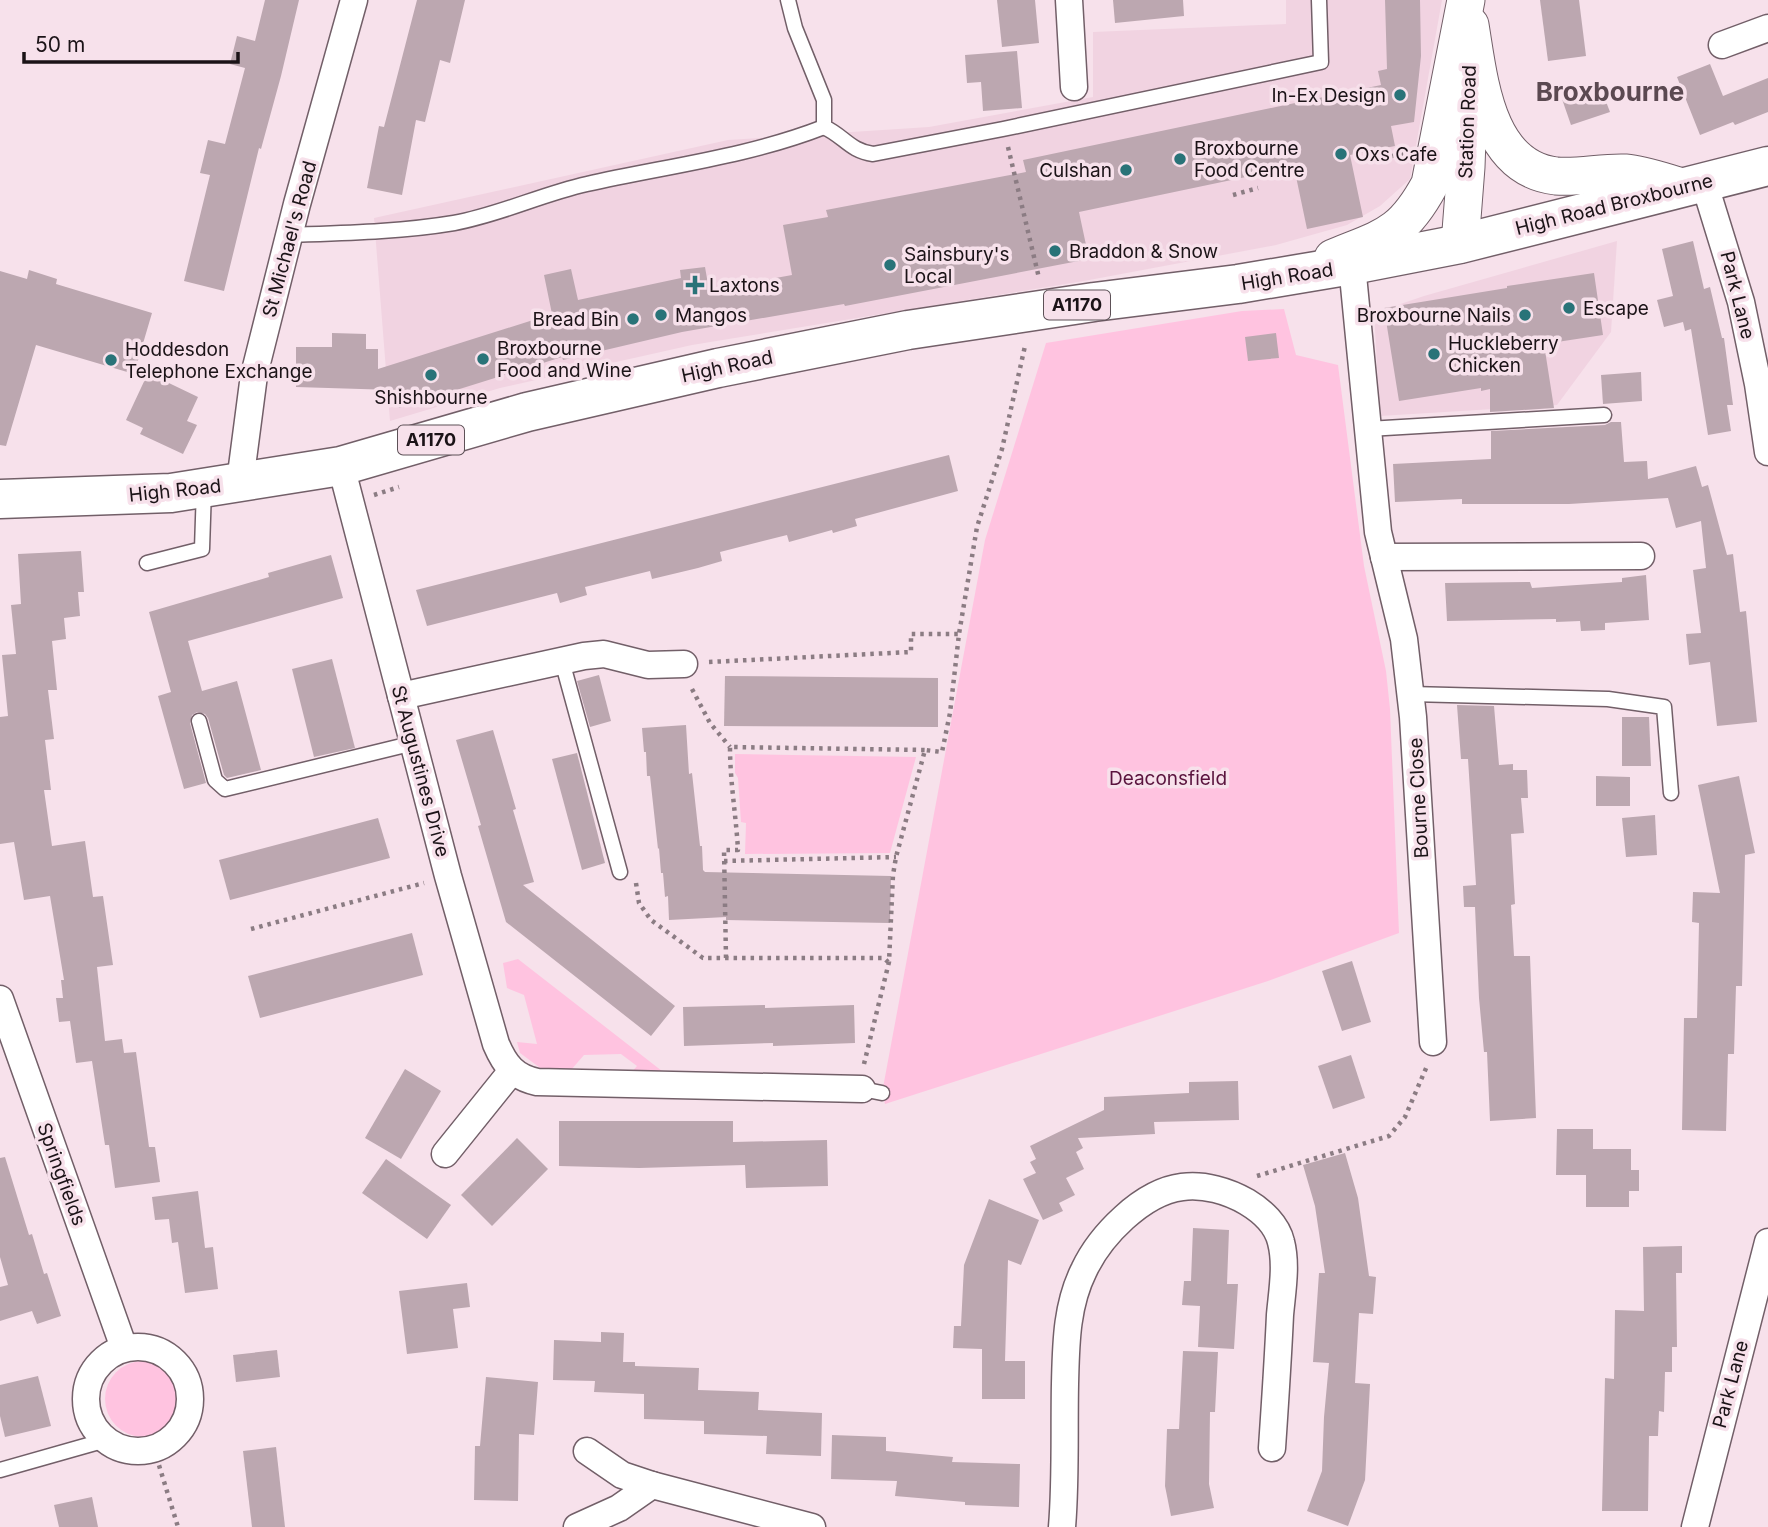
<svg xmlns="http://www.w3.org/2000/svg" width="1768" height="1527" font-family="Inter,sans-serif">
<rect width="100%" height="100%" fill="#f7e1eb"/>
<!-- built -->
<g fill="#f1d3e1">
<polygon points="1286,0 1442,0 1410,179 1380,206 1347,225 1276,245 1084,281 692,345 500,388 390,421 374,218 728,140 929,127 1093,97 1093,32 1286,24"/>
<polygon points="1617,241 1611,332 1557,405 1380,416 1374,313 1424,296"/>
</g>
<!-- green -->
<g fill="#ffc3e0">
<polygon points="1284,309 1296,355 1338,365 1364,566 1386,671 1390,709 1399,933 1268,981 885,1104 882,1093 985,540 1046,343 1242,311"/>
<polygon points="735,754 916,757 890,853 745,854 746,823 741,822 738,778 735,773"/>
<polygon points="518,959 662,1071 631,1073 637,1066 621,1054 584,1055 571,1070 543,1070 520,1053 517,1042 537,1044 524,995 507,988 503,963"/>
<circle cx="143" cy="1399" r="38"/>
</g>
<!-- building -->
<g fill="#bca7b0">
<polygon points="265,0 299,0 281,76 261,149 259,148 224,291 184,281 210,175 200,173 208,140 225,144 245,68 230,64 237,36 255,41"/>
<polygon points="417,0 465,0 450,63 440,60 425,122 416,120 402,195 367,188 379,126 384,127"/>
<polygon points="997,0 1035,0 1039,43 1002,47"/>
<polygon points="1113,0 1183,0 1184,16 1115,23"/>
<polygon points="1385,0 1420,0 1421,56 1414,122 1391,126 1395,146 1350,155 1363,217 1307,229 1294,167 1079,212 1089,259 845,306 844,304 682,332 563,360 562,357 399,408 393,390 296,387 296,347 332,347 332,333 366,334 366,349 378,349 378,369 552,314 544,275 571,269 578,300 681,278 680,270 705,267 709,290 792,275 783,225 828,217 826,210 1026,172 1023,160 1381,85 1378,71 1387,69"/>
<polygon points="1540,0 1579,0 1586,56 1548,61"/>
<polygon points="1017,51 1022,108 983,111 981,82 967,83 965,55"/>
<polygon points="1710,64 1723,96 1768,78 1768,112 1735,125 1733,122 1700,135 1677,77"/>
<polygon points="1600,86 1610,112 1571,125 1562,99"/>
<polygon points="1693,241 1704,289 1710,287 1722,338 1724,338 1733,405 1727,405 1731,431 1708,435 1691,329 1685,331 1683,322 1664,327 1657,300 1673,296 1662,249"/>
<polygon points="29,270 57,279 56,284 152,313 134,374 36,345 6,446 0,445 0,271 27,279"/>
<polygon points="1594,273 1603,335 1544,344 1554,408 1490,412 1490,389 1481,391 1481,388 1399,401 1384,308 1507,288 1507,286"/>
<polygon points="1276,333 1279,358 1248,361 1245,337"/>
<polygon points="1641,372 1642,401 1603,404 1601,375"/>
<polygon points="148,373 198,397 187,421 197,425 183,454 140,434 143,428 126,420"/>
<polygon points="1611,422 1621,422 1624,462 1647,461 1648,479 1696,466 1702,487 1708,485 1727,555 1733,554 1740,612 1746,611 1757,722 1717,726 1710,662 1689,665 1686,634 1701,633 1693,570 1706,568 1701,521 1676,528 1668,498 1569,504 1462,504 1462,499 1395,502 1393,464 1491,459 1491,431 1605,425"/>
<polygon points="949,455 958,491 855,519 857,526 833,533 832,530 789,542 787,535 720,552 722,561 698,568 652,579 650,571 585,587 587,595 560,603 557,593 427,626 416,590"/>
<polygon points="81,551 84,592 78,592 80,616 64,618 66,639 52,641 57,690 48,690 54,739 45,740 51,790 44,790 52,846 85,841 93,897 103,896 113,965 97,967 105,1041 122,1039 124,1053 136,1052 149,1147 155,1147 160,1182 115,1188 109,1145 105,1145 92,1061 76,1063 70,1021 59,1022 56,998 63,998 61,980 64,980 50,896 24,900 14,842 0,844 0,717 8,716 2,655 16,654 11,605 21,604 18,554"/>
<polygon points="331,555 343,598 188,641 202,691 237,681 261,770 227,778 224,775 208,718 205,714 197,712 192,715 190,723 206,783 184,789 158,696 171,692 149,612 269,577 268,573"/>
<polygon points="1646,575 1649,620 1605,623 1605,630 1581,631 1580,621 1556,622 1556,619 1447,621 1445,583 1530,582 1532,588 1622,582 1622,578"/>
<polygon points="332,659 355,748 314,757 292,669"/>
<polygon points="599,675 611,721 590,727 577,681"/>
<polygon points="725,676 938,678 938,727 724,726"/>
<polygon points="1457,705 1494,706 1499,765 1513,764 1513,770 1527,770 1528,798 1521,798 1524,833 1511,834 1515,904 1511,905 1514,956 1530,956 1536,1118 1490,1121 1487,1052 1484,1052 1479,998 1475,907 1464,907 1463,886 1476,885 1468,759 1461,759"/>
<polygon points="1622,717 1649,717 1651,766 1622,766"/>
<polygon points="686,725 689,774 692,773 700,846 702,846 703,870 705,872 891,876 890,923 726,920 726,917 669,920 668,896 665,897 663,873 661,873 659,848 658,849 650,776 647,776 646,752 644,752 642,728"/>
<polygon points="493,730 516,809 513,810 534,882 523,885 675,1006 651,1036 506,922 478,826 481,825 456,740"/>
<polygon points="577,753 605,863 582,870 552,759"/>
<polygon points="1596,776 1630,777 1630,806 1596,806"/>
<polygon points="1739,776 1755,853 1745,855 1742,986 1736,986 1734,1054 1728,1054 1726,1131 1682,1130 1684,1018 1697,1018 1699,923 1692,922 1693,892 1720,893 1698,785"/>
<polygon points="1655,815 1657,855 1626,857 1622,818"/>
<polygon points="378,818 390,858 230,900 219,860"/>
<polygon points="412,933 423,975 260,1018 248,976"/>
<polygon points="1352,961 1371,1022 1342,1031 1322,971"/>
<polygon points="765,1005 765,1008 854,1005 855,1043 773,1046 773,1043 684,1046 683,1007"/>
<polygon points="1351,1055 1365,1098 1333,1109 1318,1066"/>
<polygon points="405,1069 441,1091 401,1159 365,1138"/>
<polygon points="1238,1081 1239,1120 1154,1122 1155,1134 1078,1138 1083,1148 1076,1152 1084,1169 1066,1178 1075,1195 1059,1203 1063,1211 1043,1220 1023,1179 1036,1173 1030,1162 1036,1159 1030,1146 1104,1110 1104,1097 1189,1093 1189,1082"/>
<polygon points="559,1121 733,1121 733,1142 827,1140 828,1186 746,1188 745,1165 639,1168 559,1166"/>
<polygon points="1557,1129 1593,1129 1593,1149 1631,1149 1631,1170 1639,1170 1639,1191 1629,1191 1629,1207 1586,1207 1586,1175 1556,1175"/>
<polygon points="517,1138 548,1169 492,1226 461,1195"/>
<polygon points="1345,1153 1358,1198 1369,1276 1376,1277 1373,1314 1359,1313 1355,1383 1370,1384 1365,1480 1348,1526 1307,1511 1322,1471 1324,1417 1329,1363 1313,1362 1319,1273 1325,1273 1315,1206 1303,1165"/>
<polygon points="5,1157 29,1235 32,1234 44,1274 47,1273 61,1316 37,1324 32,1311 0,1321 0,1287 8,1285 0,1257 0,1158"/>
<polygon points="386,1159 451,1205 427,1239 362,1193"/>
<polygon points="198,1191 205,1248 213,1247 218,1289 185,1293 178,1242 172,1243 169,1219 155,1220 152,1197"/>
<polygon points="989,1199 1039,1220 1021,1265 1008,1260 1005,1361 1025,1361 1025,1399 982,1399 982,1349 953,1348 954,1326 961,1326 964,1265"/>
<polygon points="1193,1228 1229,1230 1227,1284 1238,1284 1234,1349 1198,1347 1200,1306 1182,1305 1184,1281 1191,1281"/>
<polygon points="1682,1246 1682,1273 1676,1273 1677,1347 1672,1347 1672,1372 1665,1372 1664,1412 1659,1411 1658,1436 1649,1436 1648,1511 1602,1511 1605,1378 1614,1379 1615,1310 1644,1311 1643,1247"/>
<polygon points="467,1283 470,1307 453,1309 458,1348 407,1354 399,1291"/>
<polygon points="601,1332 624,1333 623,1362 635,1362 635,1366 699,1368 698,1390 759,1392 758,1410 822,1413 821,1456 766,1454 767,1436 704,1434 704,1421 644,1419 644,1394 594,1392 595,1381 553,1380 554,1340 601,1342"/>
<polygon points="277,1350 280,1377 236,1382 233,1355"/>
<polygon points="1183,1351 1218,1352 1215,1412 1210,1412 1209,1484 1214,1508 1171,1516 1165,1486 1167,1429 1179,1429"/>
<polygon points="38,1376 51,1426 5,1437 0,1416 0,1385"/>
<polygon points="486,1377 538,1382 534,1435 519,1434 518,1501 474,1500 475,1446 480,1446"/>
<polygon points="832,1435 886,1437 886,1451 953,1457 952,1462 1020,1464 1019,1507 965,1505 965,1502 895,1496 897,1481 831,1479"/>
<polygon points="276,1447 285,1527 252,1527 243,1451"/>
<polygon points="92,1497 98,1527 59,1527 54,1505"/>
</g>
<g fill="none" stroke-linecap="round" stroke-linejoin="round">
<defs>
<g id="lane">
<path d="M788,0L795,28L824,100V127C844,136 850,151 873,154L1003,129L1321,62L1319,0"/>
<path d="M289,235C344,233 400,232 454,223C499,215 542,194 587,184C667,166 747,157 824,127"/>
<polyline points="1368,429 1604,415"/>
<polyline points="147,563 202,549 204,488"/>
<polyline points="562,661 620,872"/>
<polyline points="1411,694 1608,699 1664,707 1671,793"/>
<polyline points="199,721 215,780 225,789 414,743"/>
<polyline points="862,1089 882,1093"/>
<polyline points="0,1470 106,1440"/>
</g>
<g id="street">
<polyline points="1069,0 1074,87"/>
<polyline points="1722,45 1768,28"/>
<polyline points="1704,182 1741,302 1758,384 1768,452"/>
<polyline points="1352,265 1378,532 1404,639 1413,717 1433,1042"/>
<path d="M341,466L448,876L496,1044C505,1065 514,1077 537,1082L862,1089"/>
<polyline points="240,482 254,375 297,204 354,0"/>
<polyline points="1384,557 1641,556"/>
<polyline points="401,696 584,656 604,654 648,665 684,664"/>
<polyline points="0,999 124,1348"/>
<polyline points="445,1154 511,1072"/>
<circle cx="138" cy="1399" r="52"/>
<polyline points="587,1451 622,1475 652,1485 812,1527"/>
<polyline points="577,1527 619,1508 652,1485"/>
<path d="M1062,1527C1066,1480 1064,1431 1065,1384C1066,1345 1066,1306 1084,1270C1100,1236 1142,1192 1182,1187C1204,1184 1228,1191 1247,1202C1262,1211 1277,1225 1281,1242C1287,1265 1282,1292 1280,1315C1278,1359 1275,1404 1272,1448"/>
<polyline points="1695,1527 1768,1242"/>
</g>
<g id="secondary">
<path d="M1470,25C1479,79 1486,168 1556,176C1579,178 1602,172 1625,173C1644,175 1664,182 1682,187"/>
<polyline points="1460,244 1466,167 1469,81"/>
<path d="M1333,258C1384,237 1402,236 1430,184L1466,0"/>
</g>
<polyline id="primary" points="0,499 171,493 341,466 527,412 718,368 908,330 1094,302 1238,284 1352,265 1460,244 1768,166"/>
</defs>
<!-- lane casing -->
<use href="#lane" stroke="#725f68" stroke-width="17"/>
<!-- street casing -->
<use href="#street" stroke="#725f68" stroke-width="29"/>
<!-- secondary casing -->
<use href="#secondary" stroke="#725f68" stroke-width="39"/>
<!-- primary casing -->
<use href="#primary" stroke="#725f68" stroke-width="41"/>
<!-- path -->
<g stroke="#8b7c83" stroke-width="4.5" stroke-dasharray="3.5 5" stroke-linecap="butt">
<polyline points="1278,93 1281,106"/>
<polyline points="1008,147 1039,278"/>
<polyline points="1375,160 1404,153"/>
<polyline points="1233,195 1258,188"/>
<polyline points="374,495 399,487"/>
<polyline points="709,662 911,652 911,634 959,634"/>
<polyline points="692,689 710,723 730,747"/>
<polyline points="724,861 896,857"/>
<polyline points="636,883 639,903 651,920 703,958 884,958 888,962"/>
<polyline points="251,929 424,883"/>
<path d="M726,958L724,850H738C736,815 730,782 730,747L925,750"/>
<polyline points="864,1064 889,962 893,875 896,857 925,750 942,752 950,713 959,634 977,527 1002,449 1025,346"/>
<polyline points="1257,1176 1389,1136 1405,1117 1427,1066"/>
<polyline points="154,1449 178,1527"/>
</g>
<!-- lane -->
<use href="#lane" stroke="#fff" stroke-width="14"/>
<!-- street -->
<use href="#street" stroke="#fff" stroke-width="26"/>
<!-- secondary -->
<use href="#secondary" stroke="#fff" stroke-width="37"/>
<!-- primary -->
<use href="#primary" stroke="#fff" stroke-width="38"/>
</g>
<!-- markers -->
<g fill="#297378" stroke="#f7e1eb" stroke-width="2.5">
<circle cx="1400" cy="95" r="7"/>
<circle cx="1341" cy="154" r="7"/>
<circle cx="1180" cy="159" r="7"/>
<circle cx="1126" cy="170" r="7"/>
<circle cx="1055" cy="251" r="7"/>
<circle cx="890" cy="265" r="7"/>
<path d="M691.5 274.5h7v7h7v7h-7v7h-7v-7h-7v-7h7z"/>
<circle cx="1569" cy="308" r="7"/>
<circle cx="661" cy="315" r="7"/>
<circle cx="1525" cy="315" r="7"/>
<circle cx="633" cy="319" r="7"/>
<circle cx="1434" cy="354" r="7"/>
<circle cx="483" cy="359" r="7"/>
<circle cx="111" cy="360" r="7"/>
<circle cx="431" cy="375" r="7"/>
</g>
<g text-anchor="middle" stroke-width="7" stroke-linejoin="round" paint-order="stroke">
<!-- shield labels -->
<g fill="#f7e1eb" stroke="#5d5157" stroke-width="2">
<rect x="1044" y="290.5" width="66" height="29" rx="5"/>
<rect x="398" y="425.5" width="66" height="29" rx="5"/>
</g>
<g font-size="18" font-weight="bold" fill="#1b1317">
<text x="1077" y="311">A1170</text>
<text x="431" y="446">A1170</text>
</g>
<!-- poi labels -->
<g font-size="19" fill="#1b1317" stroke="#f7e1eb" text-anchor="start">
<text x="1386" y="102" text-anchor="end">In-Ex Design</text>
<text x="1194" y="155">Broxbourne<tspan x="1194" dy="22">Food Centre</tspan></text>
<text x="1355" y="161">Oxs Cafe</text>
<text x="1112" y="177" text-anchor="end">Culshan</text>
<text x="1069" y="258">Braddon &amp; Snow</text>
<text x="904" y="261">Sainsbury's<tspan x="904" dy="22">Local</tspan></text>
<text x="709" y="292">Laxtons</text>
<text x="1583" y="315">Escape</text>
<text x="675" y="322">Mangos</text>
<text x="1511" y="322" text-anchor="end">Broxbourne Nails</text>
<text x="619" y="326" text-anchor="end">Bread Bin</text>
<text x="1448" y="350">Huckleberry<tspan x="1448" dy="22">Chicken</tspan></text>
<text x="497" y="355">Broxbourne<tspan x="497" dy="22">Food and Wine</tspan></text>
<text x="125" y="356">Hoddesdon<tspan x="125" dy="22">Telephone Exchange</tspan></text>
<text x="431" y="404" text-anchor="middle">Shishbourne</text>
</g>
<!-- street labels -->
<g font-size="19" fill="#1b1317" stroke="#f7e1eb">
<text transform="translate(1467 122) rotate(-88)" y="7">Station Road</text>
<text transform="translate(1614 204) rotate(-14)" y="7">High Road Broxbourne</text>
<text transform="translate(289 239) rotate(-75)" y="7">St Michael's Road</text>
<text transform="translate(1287 276) rotate(-9)" y="7">High Road</text>
<text transform="translate(1738 295) rotate(76)" y="7">Park Lane</text>
<text transform="translate(727 366) rotate(-12)" y="7">High Road</text>
<text transform="translate(175 490) rotate(-6)" y="7">High Road</text>
<text transform="translate(421 771) rotate(75)" y="7">St Augustines Drive</text>
<text transform="translate(1418 798) rotate(-93)" y="7">Bourne Close</text>
<text transform="translate(62 1174) rotate(70)" y="7">Springfields</text>
<text transform="translate(1730 1384) rotate(-75)" y="7">Park Lane</text>
</g>
<!-- park labels -->
<g font-size="19" fill="#5a143e" stroke="#f7e1eb">
<text x="1168" y="785">Deaconsfield</text>
</g>
<!-- district labels -->
<g font-size="26" font-weight="bold" fill="#5b4951" stroke="#f7e1eb">
<text x="1610" y="101">Broxbourne</text>
</g>
</g>
<!-- scale -->
<path d="M24 52v10h214v-10" fill="none" stroke="#1b1317" stroke-width="3.5"/>
<text x="35" y="52" font-size="21" fill="#1b1317" stroke="#f7e1eb" stroke-width="5" paint-order="stroke">50 m</text>
</svg>
